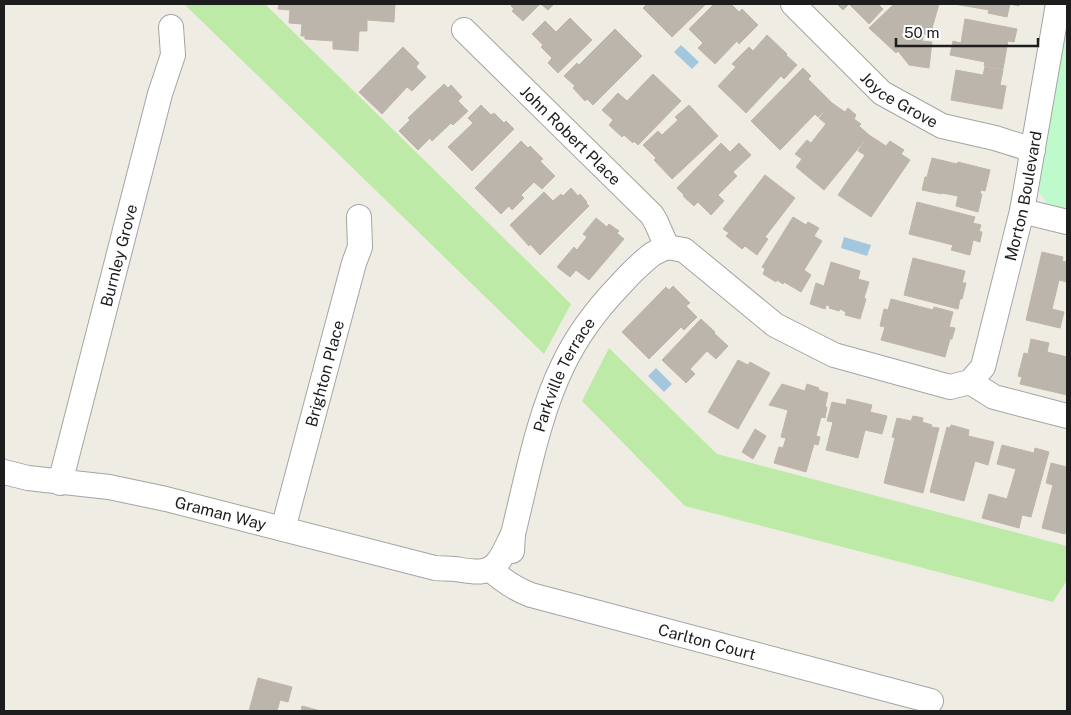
<svg xmlns="http://www.w3.org/2000/svg" width="1071" height="715" font-family="'Public Sans',sans-serif">
<rect width="100%" height="100%" fill="#efede3"/>
<!-- grass -->
<g fill="#beeaa8">
<polygon points="184,4 265,4 571,304 544,354"/>
<polygon points="609,348 717,454 1067,546 1067,580 1053,602 685,506 582,401"/>
</g>
<!-- park -->
<polygon fill="#bffacd" points="1067,4 1067,211 1048,205 1037,189"/>
<!-- water -->
<g fill="#a3c7dd">
<polygon points="681,45 699,62 692,69 674,52"/>
<polygon points="844,237 871,245 867,256 841,248"/>
<polygon points="656,368 672,384 664,392 648,376"/>
</g>
<!-- building -->
<g fill="#bbb5ac" stroke="#c0b5a5">
<polygon points="279,4 395,4 394,22 367,20 367,31 359,31 358,51 333,49 333,41 305,39 305,36 301,36 302,24 289,23 290,10 278,9"/>
<polygon points="513,4 540,4 523,21 512,11 514,9 511,6"/>
<polygon points="541,4 554,4 548,10"/>
<polygon points="647,4 706,4 672,37 643,8"/>
<polygon points="714,4 731,4 739,12 742,9 758,25 739,44 737,41 715,64 698,48 703,43 689,29"/>
<polygon points="837,4 878,4 883,9 869,24 849,4 843,10"/>
<polygon points="894,4 939,4 930,35 924,34 922,41 932,42 929,68 909,65 898,51 896,53 869,28"/>
<polygon points="954,4 1019,4 1019,6 1010,4 1007,17 988,13 989,10"/>
<polygon points="570,18 592,40 558,73 548,63 552,58 541,47 543,45 532,34 545,21 556,32"/>
<polygon points="965,19 1017,29 1014,42 1008,41 1003,69 984,66 985,62 950,55 953,41 961,43"/>
<polygon points="615,29 642,56 593,105 587,99 585,101 573,88 575,86 564,76 577,63 579,65"/>
<polygon points="767,35 787,54 786,55 797,65 784,79 781,76 746,113 718,86 736,67 732,64 749,47 753,51"/>
<polygon points="403,47 419,63 416,67 426,77 412,91 407,87 382,114 359,92"/>
<polygon points="985,67 1003,70 1000,85 1006,86 1002,109 951,100 956,70 983,75"/>
<polygon points="803,68 811,76 808,79 832,103 818,117 815,114 780,150 751,121"/>
<polygon points="653,74 681,101 638,145 634,141 633,143 624,135 622,137 609,125 613,120 602,110 618,93 627,101"/>
<polygon points="444,84 448,88 451,85 462,97 458,101 468,111 453,125 451,123 432,141 430,138 418,150 399,131 410,120 408,118"/>
<polygon points="832,103 845,112 848,108 856,115 854,119 861,124 859,126 869,135 824,190 796,167 802,159 795,154 807,140 811,143 826,124 819,118"/>
<polygon points="481,105 491,115 494,113 504,123 506,121 514,129 472,171 448,147 473,123 468,118"/>
<polygon points="689,105 718,136 672,179 654,160 656,158 643,145 658,131 662,135 678,120 675,117"/>
<polygon points="869,135 886,146 890,141 904,150 901,154 910,160 871,217 838,195 865,155 858,151"/>
<polygon points="521,141 528,148 530,146 543,159 540,161 555,176 542,189 534,182 521,195 524,198 512,210 509,206 501,214 475,188"/>
<polygon points="721,143 730,152 739,143 751,155 733,172 737,176 718,195 724,201 711,215 698,202 694,206 683,196 684,195 677,188"/>
<polygon points="932,158 957,164 958,162 990,170 985,191 981,190 980,194 982,194 978,212 956,206 958,196 942,193 942,194 922,190 925,177 927,177"/>
<polygon points="765,175 795,198 765,237 768,239 757,255 745,246 742,249 726,236 729,233 723,229"/>
<polygon points="571,188 578,196 580,194 587,202 586,203 589,206 540,255 530,244 529,246 510,225 544,192 553,201 561,194 563,196"/>
<polygon points="917,202 975,217 973,223 981,225 979,231 982,232 980,242 973,240 970,255 951,250 953,245 909,234"/>
<polygon points="793,217 806,225 808,222 819,228 814,236 822,241 804,270 811,275 801,292 784,282 783,284 777,280 776,282 763,274 765,269 762,267"/>
<polygon points="596,218 607,227 609,224 619,231 617,233 624,239 589,280 576,270 570,277 557,267 574,247 577,250 587,237 583,234"/>
<polygon points="1042,252 1063,257 1062,261 1067,262 1067,282 1059,280 1052,309 1064,312 1060,328 1026,320"/>
<polygon points="913,258 965,271 962,283 966,283 962,299 960,299 958,309 904,295"/>
<polygon points="831,262 860,271 858,279 869,282 864,298 866,299 860,319 845,315 846,312 840,309 839,311 829,308 830,306 826,305 825,309 810,304 816,283 824,286"/>
<polygon points="673,286 690,303 686,306 697,317 684,330 681,327 649,359 622,332 666,287 669,290"/>
<polygon points="891,299 933,310 934,307 953,312 949,327 955,328 952,339 950,339 945,357 881,340 885,327 880,326 884,309 888,310"/>
<polygon points="701,319 715,332 714,333 728,346 716,359 707,351 690,369 695,374 686,383 662,360"/>
<polygon points="1031,339 1049,343 1047,352 1067,357 1067,395 1020,384 1022,377 1018,376 1024,353 1028,354"/>
<polygon points="738,360 748,365 750,362 770,373 738,429 708,412"/>
<polygon points="782,384 805,391 807,384 819,388 818,390 828,393 825,407 827,407 825,418 821,417 816,436 820,437 818,445 814,444 806,472 774,463 779,447 783,448 786,438 781,437 788,410 769,405"/>
<polygon points="847,399 872,405 870,412 887,416 882,434 865,430 858,458 826,450 833,422 827,421 832,402 846,405"/>
<polygon points="913,416 923,418 922,422 932,425 931,427 939,428 923,493 884,483 895,438 892,437 897,418 911,421"/>
<polygon points="951,425 969,430 968,436 994,442 988,465 975,461 964,501 930,492 947,427 950,428"/>
<polygon points="755,429 766,436 753,459 742,452"/>
<polygon points="1002,445 1034,453 1035,448 1049,452 1031,517 1022,515 1019,528 982,518 989,494 1007,499 1016,469 997,464"/>
<polygon points="1051,463 1067,467 1067,526 1065,534 1042,528 1053,485 1046,483"/>
<polygon points="258,678 292,687 288,702 280,700 277,711 249,711"/>
<polygon points="302,706 321,711 301,711"/>
</g>
<g fill="none" stroke-linecap="round" stroke-linejoin="round">
<defs>
<g id="minor">
<path id="s1" d="M793,4L882,93L942,126L995,138L1033,150"/>
<path id="s2" d="M464,30L652,215L656,222L667,247"/>
<polyline points="1022,211 1067,222"/>
<path id="s3" d="M667,247L684,250L775,325L834,355L950,387L970,382L983,367L1022,211L1058,4"/>
<polyline points="970,382 994,397 1067,416"/>
<path id="s4" d="M4,472L28,478L109,487L166,499L435,568C442,569 449,568 455,569C470,571 486,576 497,563C504,555 508,543 513,534"/>
<path id="s5" d="M60,483L160,94L173,55L171,27"/>
<path id="s6" d="M283,529L354,263L360,247L359,217"/>
<path id="s7" d="M512,551L513,534C527,478 538,415 564,363C578,334 598,308 620,285C629,275 639,265 650,256C655,252 661,250 667,247"/>
<path id="s8" d="M490,569C502,580 515,589 531,595L931,701"/>
</g>
</defs>
<!-- minor casing -->
<use href="#minor" stroke="#a4a4a4" stroke-width="26"/>
<!-- minor -->
<use href="#minor" stroke="#fff" stroke-width="24"/>
</g>
<g text-anchor="middle" stroke-width="5" stroke-linejoin="round" paint-order="stroke">
<!-- street labels -->
<g font-size="16" fill="#1d1d1d" stroke="#fff">
<text dy="6" stroke="none"><textPath href="#s1" startOffset="144">Joyce Grove</textPath></text>
<text dy="6" stroke="none"><textPath href="#s2" startOffset="150">John Robert Place</textPath></text>
<text dy="6" stroke="none"><textPath href="#s3" startOffset="538">Morton Boulevard</textPath></text>
<text dy="6" stroke="none"><textPath href="#s5" startOffset="235">Burnley Grove</textPath></text>
<text dy="6" stroke="none"><textPath href="#s6" startOffset="161">Brighton Place</textPath></text>
<text dy="6" stroke="none"><textPath href="#s7" startOffset="185">Parkville Terrace</textPath></text>
<text dy="6" stroke="none"><textPath href="#s4" startOffset="221">Graman Way</textPath></text>
<text dy="6" stroke="none"><textPath href="#s8" startOffset="231">Carlton Court</textPath></text>
</g>
</g>
<!-- border -->
<rect width="1071" height="715" fill="none" stroke="#1d1d1d" stroke-width="10"/>
<!-- scale -->
<path d="M896 38v8h142v-8" fill="none" stroke="#1d1d1d" stroke-width="2.5"/>
<text x="904" y="38" font-size="15" fill="#1d1d1d" stroke="#ffffff" stroke-width="4" paint-order="stroke">50 m</text>
</svg>
